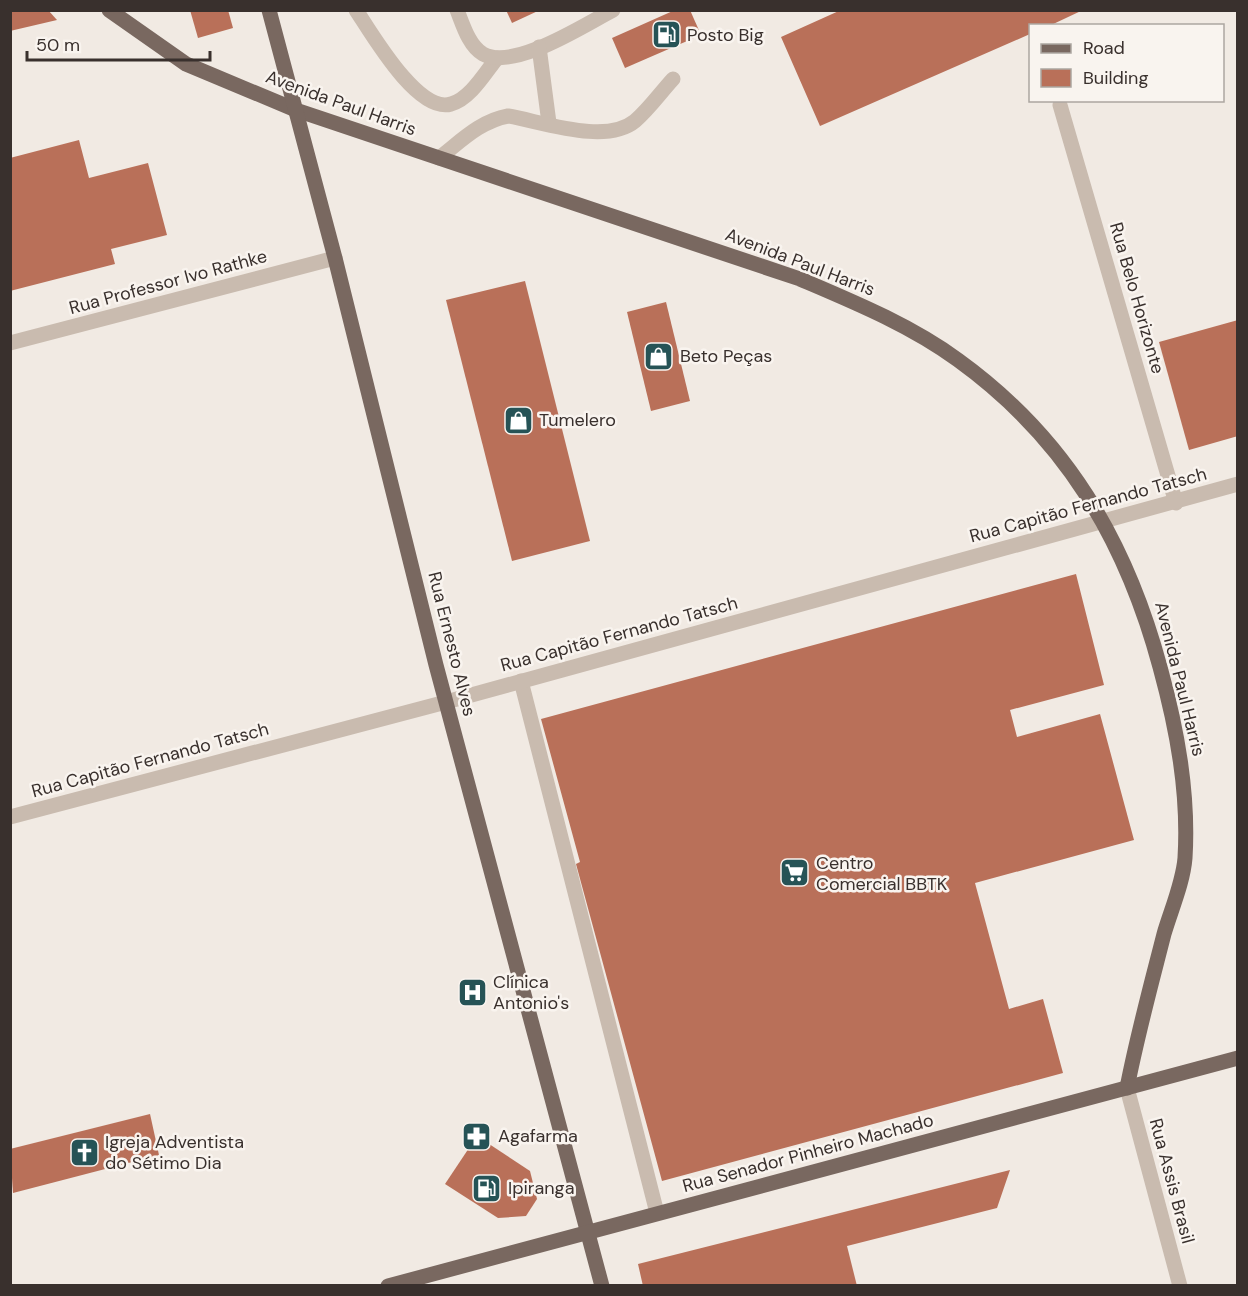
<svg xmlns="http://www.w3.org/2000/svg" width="1248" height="1296" font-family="'DM Sans',sans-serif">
<rect width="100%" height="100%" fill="#f1eae3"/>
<!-- building -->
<g fill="#b97059">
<polygon points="10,10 48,10 57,20 10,31"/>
<polygon points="190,10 228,10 233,28 198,38"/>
<polygon points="506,10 540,10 512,23"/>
<polygon points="675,10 690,10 701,35 625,68 612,38"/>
<polygon points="841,10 1083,10 1049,26 1030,26 1030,34 820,126 781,37"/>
<polygon points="79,140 89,178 148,163 167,235 111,249 115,264 10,291 10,158"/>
<polygon points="525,281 590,541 512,561 446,300"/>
<polygon points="666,302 690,401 651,411 627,312"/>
<polygon points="1238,320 1238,436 1189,450 1159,342"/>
<polygon points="1076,574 1104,685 1010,710 1017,737 1100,714 1134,840 975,883 1009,1009 1043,999 1063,1073 662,1181 576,864 580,862 541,719"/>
<polygon points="150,1114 159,1155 13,1193 10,1149"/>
<polygon points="477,1136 530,1171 537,1199 526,1216 498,1218 445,1184"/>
<polygon points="1010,1170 997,1208 847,1246 857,1286 643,1286 638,1264"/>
</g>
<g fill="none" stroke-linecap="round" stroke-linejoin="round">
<!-- minor -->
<g stroke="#c9bbaf" stroke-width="15">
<path d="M356,10C372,34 418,114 451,104C470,99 485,73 497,58"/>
<path d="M457,10C463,25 469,46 483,54C514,71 584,25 613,10"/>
<polyline points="539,47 549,123"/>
<polyline points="1060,105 1176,503"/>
<path d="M439,158C460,142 480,121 508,116C543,122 606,145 635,121C649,109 661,92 673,79"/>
<polyline points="10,343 335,258"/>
<polyline points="521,681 657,1213"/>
<polyline points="10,817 446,702 1238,484"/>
<polyline points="1127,1088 1180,1286"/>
</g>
<!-- major -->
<g stroke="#796860" stroke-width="15">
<path d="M109,10L186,64L296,110L800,279C854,302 910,325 958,360C1066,438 1126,541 1160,667C1177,729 1189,793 1185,858C1183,883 1171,910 1164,934C1151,985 1137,1036 1127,1088"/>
<polyline points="269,10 335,258 436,665 602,1286"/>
<polyline points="388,1286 1238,1058"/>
</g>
</g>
<!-- icons -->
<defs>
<symbol id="fuel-square" viewBox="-11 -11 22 22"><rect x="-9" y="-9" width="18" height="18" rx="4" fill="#265356" stroke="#f9f4ef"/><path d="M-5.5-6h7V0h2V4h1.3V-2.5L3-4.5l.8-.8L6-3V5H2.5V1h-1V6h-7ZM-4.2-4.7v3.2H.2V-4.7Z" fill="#fff"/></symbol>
<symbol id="shop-square" viewBox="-11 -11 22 22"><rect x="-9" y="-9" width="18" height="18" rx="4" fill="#265356" stroke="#f9f4ef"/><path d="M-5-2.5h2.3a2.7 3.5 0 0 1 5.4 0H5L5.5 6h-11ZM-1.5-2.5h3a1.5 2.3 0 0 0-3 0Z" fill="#fff"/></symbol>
<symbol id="supermarket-square" viewBox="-11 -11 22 22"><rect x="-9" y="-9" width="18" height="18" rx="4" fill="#265356" stroke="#f9f4ef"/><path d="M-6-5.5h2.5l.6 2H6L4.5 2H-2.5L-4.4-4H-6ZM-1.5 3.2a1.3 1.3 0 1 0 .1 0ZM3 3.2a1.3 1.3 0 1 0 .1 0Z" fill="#fff"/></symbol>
<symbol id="hospital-square" viewBox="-11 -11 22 22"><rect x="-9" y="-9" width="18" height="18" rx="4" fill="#265356" stroke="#f9f4ef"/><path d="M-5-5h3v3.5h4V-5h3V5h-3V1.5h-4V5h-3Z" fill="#fff"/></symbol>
<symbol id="pharmacy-square" viewBox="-11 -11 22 22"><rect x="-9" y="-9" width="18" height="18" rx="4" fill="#265356" stroke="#f9f4ef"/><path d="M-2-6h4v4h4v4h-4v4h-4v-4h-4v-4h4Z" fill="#fff"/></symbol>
<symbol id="church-square" viewBox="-11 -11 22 22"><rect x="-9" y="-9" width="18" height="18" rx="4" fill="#265356" stroke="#f9f4ef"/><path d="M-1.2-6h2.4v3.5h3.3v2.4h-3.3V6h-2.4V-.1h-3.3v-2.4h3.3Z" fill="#fff"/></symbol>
</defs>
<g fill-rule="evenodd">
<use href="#fuel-square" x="650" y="18" width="33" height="33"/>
<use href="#shop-square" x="642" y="340" width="33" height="33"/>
<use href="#shop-square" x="502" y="404" width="33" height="33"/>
<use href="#supermarket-square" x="778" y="856" width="33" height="33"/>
<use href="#hospital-square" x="456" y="976" width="33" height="33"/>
<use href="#pharmacy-square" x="460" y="1120" width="33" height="33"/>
<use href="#church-square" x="68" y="1136" width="33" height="33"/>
<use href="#fuel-square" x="470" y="1172" width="33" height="33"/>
</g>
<g text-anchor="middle" stroke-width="5" stroke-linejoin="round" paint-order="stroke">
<!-- poi labels -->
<g font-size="18" fill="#39302d" stroke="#f9f4ef" text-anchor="start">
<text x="687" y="41">Posto Big</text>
<text x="680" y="362">Beto Peças</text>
<text x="539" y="426">Tumelero</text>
<text x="816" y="869">Centro<tspan x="816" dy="21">Comercial BBTK</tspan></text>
<text x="493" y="988">Clínica<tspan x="493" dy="21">Antonio's</tspan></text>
<text x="498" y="1142">Agafarma</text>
<text x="105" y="1148">Igreja Adventista<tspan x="105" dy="21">do Sétimo Dia</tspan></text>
<text x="508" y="1194">Ipiranga</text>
</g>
<!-- street labels -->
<g font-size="18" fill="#39302d" stroke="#f9f4ef">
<text transform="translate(341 103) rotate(20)" y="6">Avenida Paul Harris</text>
<text transform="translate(800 262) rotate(21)" y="6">Avenida Paul Harris</text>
<text transform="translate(168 282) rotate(-15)" y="6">Rua Professor Ivo Rathke</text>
<text transform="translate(1137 298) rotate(74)" y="6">Rua Belo Horizonte</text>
<text transform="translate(1088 505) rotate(-15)" y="6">Rua Capitão Fernando Tatsch</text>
<text transform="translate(619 634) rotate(-15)" y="6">Rua Capitão Fernando Tatsch</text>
<text transform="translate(452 644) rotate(76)" y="6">Rua Ernesto Alves</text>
<text transform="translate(1180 679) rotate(76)" y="6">Avenida Paul Harris</text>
<text transform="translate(150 760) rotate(-15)" y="6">Rua Capitão Fernando Tatsch</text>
<text transform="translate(808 1153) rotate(-15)" y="6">Rua Senador Pinheiro Machado</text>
<text transform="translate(1172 1181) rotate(75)" y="6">Rua Assis Brasil</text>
</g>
</g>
<!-- border -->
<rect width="1248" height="1296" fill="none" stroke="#39302d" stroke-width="24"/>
<!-- legend -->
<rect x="1029" y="24" width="195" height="78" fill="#f9f4ef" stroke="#aca6a1" stroke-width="1.5"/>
<rect x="1041" y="44" width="30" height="9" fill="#796860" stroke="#aca6a1" stroke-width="1.5"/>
<text x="1083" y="54" font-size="18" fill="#39302d">Road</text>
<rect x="1041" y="69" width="30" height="18" fill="#b97059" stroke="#aca6a1" stroke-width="1.5"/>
<text x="1083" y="84" font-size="18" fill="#39302d">Building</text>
<!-- scale -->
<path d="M27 51v9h183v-9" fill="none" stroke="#39302d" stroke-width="3"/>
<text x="36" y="51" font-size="18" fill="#39302d" stroke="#f9f4ef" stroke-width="4.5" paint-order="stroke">50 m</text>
</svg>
